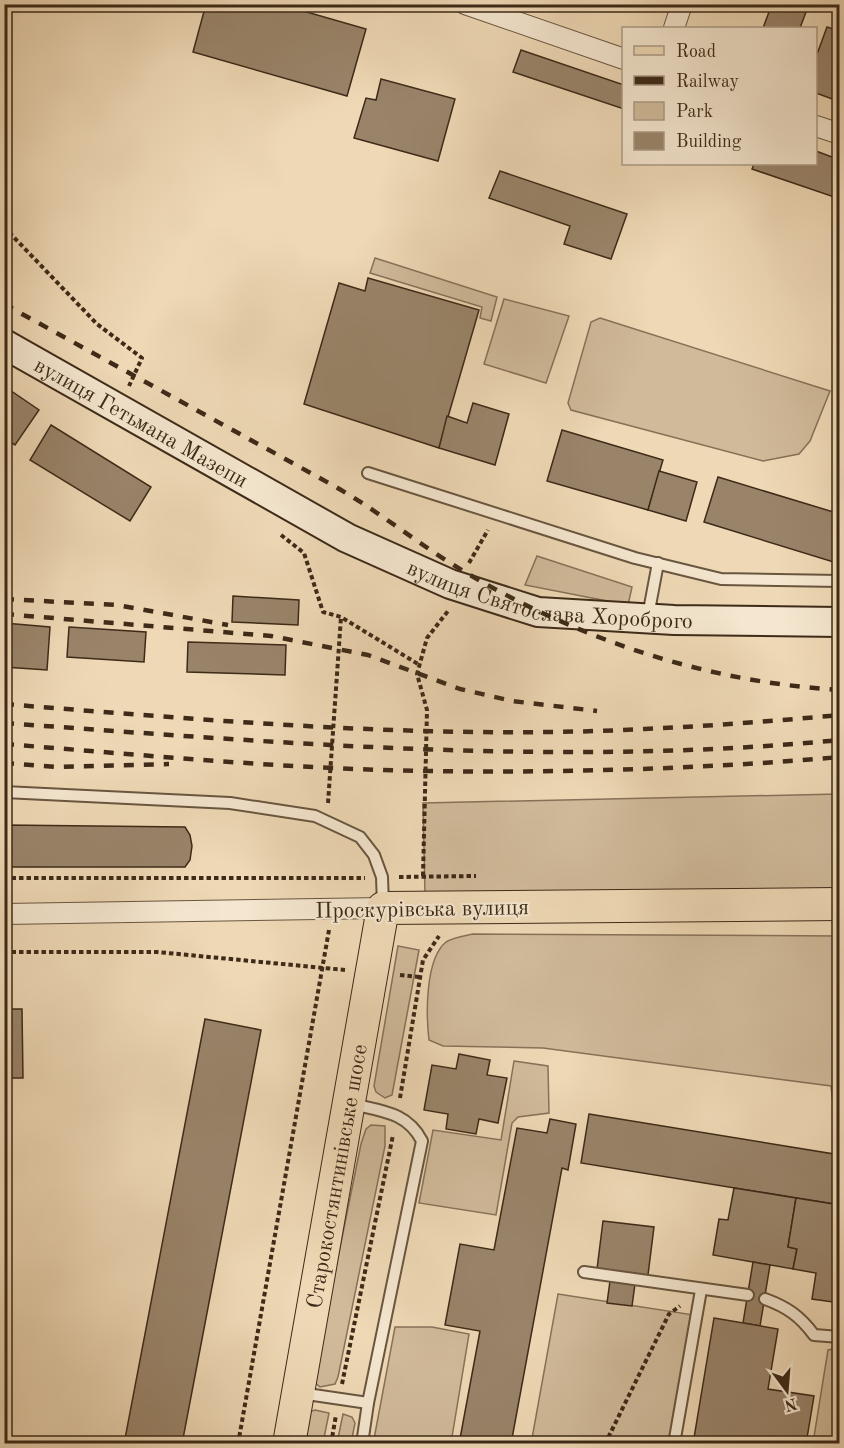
<svg xmlns="http://www.w3.org/2000/svg" width="844" height="1448" font-family="'Old Standard TT',serif">
<rect width="100%" height="100%" fill="#eed8b5"/>
<filter id="stains"><feTurbulence type="fractalNoise" baseFrequency=".00333" numOctaves="4"/><feColorMatrix values="0 0 0 0 .2 0 0 0 0 .09 0 0 0 0 .02 0 0 0 .5 -.17"/></filter>
<radialGradient id="worn" r=".72"><stop offset=".6" stop-color="#630" stop-opacity="0"/><stop offset="1" stop-color="#630" stop-opacity=".3"/></radialGradient>
<!-- green -->
<g fill="#d0ba9a" stroke="#867259" stroke-width="1.5">
<polygon points="375,258 497,297 491,321 480,318 482,307 370,273"/>
<polygon points="504,299 569,316 546,383 484,364"/>
<polygon points="600,318 830,391 810,441 799,454 763,461 571,410 568,403 591,322"/>
<polygon points="537,556 632,587 628,605 525,585"/>
<polygon points="839,794 839,892 425,895 423,803"/>
<path d="M473,934L839,936V1112H834L831,1086L543,1048L443,1046L429,1040C426,1015 425,959 446,942C454,937 464,936 473,934Z"/>
<polygon points="398,946 419,950 392,1095 385,1098 376,1092 374,1086"/>
<polygon points="514,1061 548,1066 549,1113 518,1117 512,1123 496,1215 419,1203 433,1130 501,1140"/>
<polygon points="371,1125 385,1126 385,1146 338,1377 335,1384 320,1387 313,1381 361,1144 366,1129"/>
<polygon points="558,1294 694,1315 669,1443 531,1444"/>
<polygon points="395,1327 432,1327 469,1334 451,1443 375,1443 374,1439"/>
<polygon points="839,1348 839,1443 813,1443 828,1350"/>
<polygon points="315,1410 329,1413 323,1443 301,1444 306,1413"/>
<polygon points="343,1414 352,1417 355,1423 351,1443 337,1443"/>
</g>
<!-- building -->
<g fill="#99846a" stroke="#3d2a18" stroke-width="1.5">
<polygon points="206,4 279,4 366,29 347,96 193,52"/>
<polygon points="772,4 809,4 800,28 763,28"/>
<polygon points="827,27 840,31 840,87 835,100 816,93 816,57"/>
<polygon points="521,50 624,85 624,109 513,72"/>
<polygon points="381,79 455,99 438,161 354,138 366,98 376,100"/>
<polygon points="816,151 840,160 840,199 752,169 754,164 816,164"/>
<polygon points="500,171 627,214 611,259 564,244 570,226 489,198"/>
<polygon points="368,278 479,310 439,448 304,404 339,283 365,291"/>
<polygon points="4,386 39,410 15,445 4,438"/>
<polygon points="473,403 509,414 495,465 439,448 447,416 467,423"/>
<polygon points="51,425 151,487 130,521 30,460"/>
<polygon points="562,430 663,460 648,510 547,481"/>
<polygon points="659,471 697,482 686,521 648,510"/>
<polygon points="718,477 840,514 840,564 704,522"/>
<polygon points="233,596 299,600 298,625 232,622"/>
<polygon points="4,623 50,627 47,670 4,667"/>
<polygon points="69,627 146,632 144,662 67,657"/>
<polygon points="188,642 286,645 285,675 187,672"/>
<polygon points="4,825 185,827 190,835 192,846 190,860 185,867 4,867"/>
<polygon points="4,1009 22,1009 23,1078 4,1078"/>
<polygon points="205,1019 261,1030 182,1444 124,1444"/>
<polygon points="459,1054 490,1060 487,1075 507,1078 498,1123 479,1119 476,1134 446,1129 448,1114 424,1110 432,1065 456,1069"/>
<polygon points="589,1114 840,1155 840,1205 581,1163"/>
<polygon points="550,1119 576,1124 568,1170 562,1168 511,1444 459,1444 480,1331 445,1325 460,1244 494,1250 517,1128 547,1133"/>
<polygon points="734,1188 796,1198 788,1247 797,1249 793,1269 713,1255 719,1219 728,1220"/>
<polygon points="796,1198 840,1205 840,1303 812,1299 816,1273 793,1269 797,1249 788,1247"/>
<polygon points="603,1221 654,1227 648,1275 597,1269"/>
<polygon points="753,1262 770,1265 760,1326 743,1323"/>
<polygon points="610,1281 635,1284 632,1306 607,1303"/>
<polygon points="714,1318 778,1329 768,1389 814,1396 806,1444 778,1444 744,1438 743,1444 693,1444"/>
</g>
<g fill="none" stroke-linecap="round" stroke-linejoin="round">
<defs>
<g id="service">
<polyline points="368,473 635,558 721,579 840,581"/>
<polyline points="648,616 658,563"/>
<polyline points="4,792 230,803 315,816 360,837 374,855 382,877 383,905"/>
<polyline points="584,1272 748,1295"/>
<path d="M765,1299C787,1307 800,1316 814,1335L840,1337"/>
<path d="M300,1393L368,1403L422,1141C407,1112 381,1111 352,1104"/>
<polyline points="362,1444 368,1403"/>
<polyline points="674,1444 701,1290"/>
</g>
<g id="minor">
<polyline points="465,4 624,59"/>
<polyline points="674,28 682,4"/>
<polyline points="816,126 840,134"/>
<polyline points="4,914 383,908"/>
</g>
<g id="secondary">
<path id="s1" d="M4,344L347,538L450,584L538,612L674,620L840,622"/>
</g>
<g id="primary">
<path id="s2" d="M289,1444L383,908L840,904"/>
</g>
</defs>
<!-- service casing -->
<use href="#service" stroke="#69563f" stroke-width="14"/>
<!-- minor casing -->
<use href="#minor" stroke="#69563f" stroke-width="22"/>
<!-- secondary casing -->
<use href="#secondary" stroke="#3d2a18" stroke-width="32"/>
<!-- primary casing -->
<use href="#primary" stroke="#3d2a18" stroke-width="34"/>
<!-- path -->
<g stroke="#3d2a18" stroke-width="4" stroke-dasharray="4.5 3" stroke-linecap="butt">
<polyline points="4,227 97,324 142,358 129,386"/>
<polyline points="281,535 304,553 323,612 341,617 418,664"/>
<polyline points="469,563 488,530"/>
<polyline points="328,803 341,617"/>
<polyline points="423,876 427,710 417,674 427,638 448,611"/>
<polyline points="399,877 476,876"/>
<polyline points="4,878 365,878"/>
<polyline points="4,952 157,952 345,970"/>
<polyline points="400,975 419,977"/>
<polyline points="400,1098 423,960 439,936"/>
<polyline points="342,1384 393,1135"/>
<polyline points="238,1444 329,930"/>
<polyline points="331,1444 336,1415"/>
<polyline points="605,1444 669,1314 680,1306"/>
</g>
<!-- service -->
<use href="#service" stroke="#f4e6cf" stroke-width="10"/>
<!-- minor -->
<use href="#minor" stroke="#f4e6cf" stroke-width="20"/>
<!-- secondary -->
<use href="#secondary" stroke="#f4e6cf" stroke-width="28"/>
<!-- primary -->
<use href="#primary" stroke="#eed8b5" stroke-width="32"/>
<!-- rail -->
<g stroke="#3d2a18" stroke-width="4.5" stroke-dasharray="10 10" stroke-linecap="butt">
<path d="M4,304L336,487C381,513 421,546 465,572C580,640 706,682 840,690"/>
<polyline points="4,599 117,605 228,625"/>
<polyline points="4,614 271,636 368,655 460,689 512,701 597,711"/>
<path d="M4,704C217,721 432,740 645,729C710,726 775,721 840,715"/>
<path d="M4,723C283,743 561,767 840,740"/>
<path d="M4,744C145,755 286,769 426,771C564,773 702,769 840,757"/>
<polyline points="4,763 56,767 169,764"/>
</g>
</g>
<g text-anchor="middle" stroke-width="4.5" stroke-linejoin="round" paint-order="stroke">
<!-- street labels -->
<g font-size="22" fill="#3d2a18" stroke="#f4e6cf">
<text dy="8" stroke="none"><textPath href="#s1" startOffset="158">вулиця Гетьмана Мазепи</textPath></text>
<text dy="8" stroke="none"><textPath href="#s1" startOffset="608">вулиця Святослава Хороброго</textPath></text>
<text transform="translate(422 908) rotate(-1)" y="8">Проскурівська вулиця</text>
<text dy="8" stroke="none"><textPath href="#s2" startOffset="272">Старокостянтинівське шосе</textPath></text>
</g>
</g>
<!-- margin -->
<rect width="844" height="1448" fill="none" stroke="#eed8b5" stroke-width="24"/>
<rect x="6" y="6" width="832" height="1436" fill="none" stroke="#3d2a18" stroke-width="3"/>
<rect x="12" y="12" width="820" height="1424" fill="none" stroke="#3d2a18" stroke-width="1.5"/>
<!-- legend -->
<rect x="622" y="27" width="195" height="138" fill="#f4e6cf" stroke="#ab9b86" stroke-width="1.5"/>
<rect x="634" y="46" width="30" height="9" fill="#eed8b5" stroke="#ab9b86" stroke-width="1.5"/>
<text x="676" y="57" font-size="18" fill="#3d2a18">Road</text>
<rect x="634" y="76" width="30" height="9" fill="#3d2a18" stroke="#ab9b86" stroke-width="1.5"/>
<text x="676" y="87" font-size="18" fill="#3d2a18">Railway</text>
<rect x="634" y="102" width="30" height="18" fill="#d0ba9a" stroke="#ab9b86" stroke-width="1.5"/>
<text x="676" y="117" font-size="18" fill="#3d2a18">Park</text>
<rect x="634" y="132" width="30" height="18" fill="#99846a" stroke="#ab9b86" stroke-width="1.5"/>
<text x="676" y="147" font-size="18" fill="#3d2a18">Building</text>
<!-- north arrow -->
<g transform="translate(787 1391) rotate(164)" stroke="#f4e6cf" stroke-width="4.5" paint-order="stroke">
<path d="M0-4.5L10 22L0 15L-10 22Z" fill="#3d2a18"/>
<text y="-9" font-size="16" font-weight="bold" text-anchor="middle" fill="#3d2a18">N</text>
</g>
<rect width="100%" height="100%" filter="url(#stains)"/>
<rect width="100%" height="100%" fill="url(#worn)"/>
</svg>
